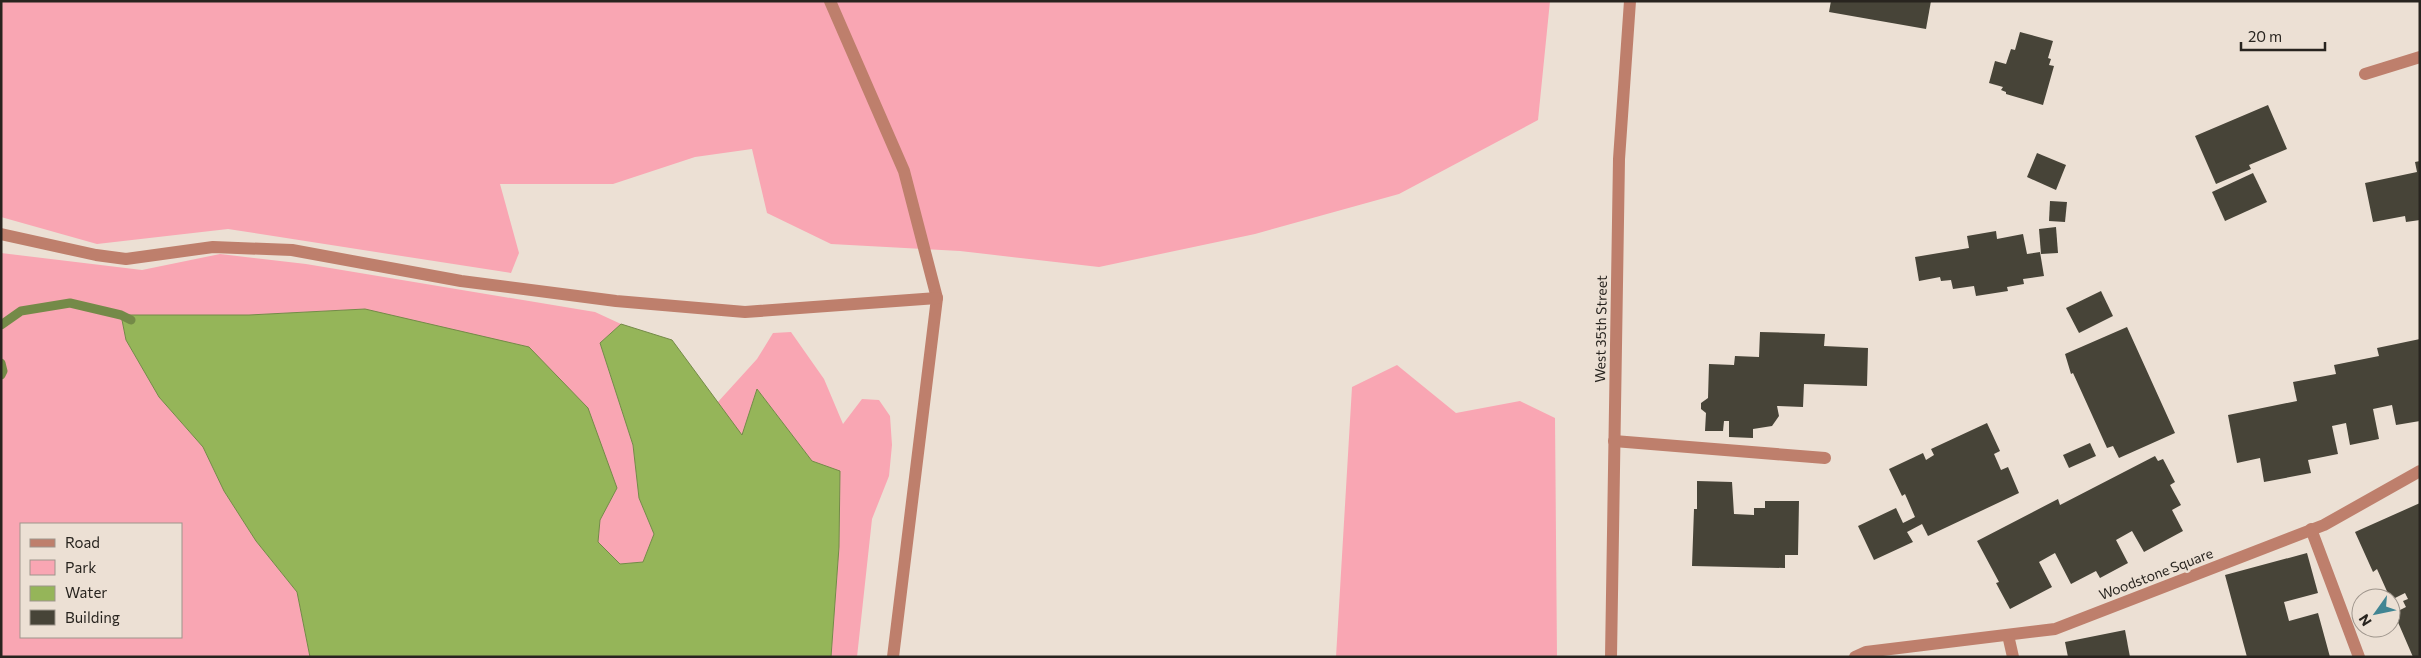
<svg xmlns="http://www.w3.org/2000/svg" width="2421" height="658" font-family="Commissioner,sans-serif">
<rect width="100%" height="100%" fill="#ece0d4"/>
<!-- green -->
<g fill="#f9a6b3" fill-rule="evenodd">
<polygon points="1,1 1550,1 1538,120 1399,194 1255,234 1099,267 960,251 831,244 767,213 752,149 695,157 613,184 500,184 519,253 511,273 228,229 97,244 1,217"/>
<path d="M1,253L142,270L220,254L306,264L595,312L621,324L600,343L633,445L639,498L654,534L643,562L620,564L598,542L600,520L617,488L364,309L249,315H121L126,340L159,397L203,447L224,491L256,541L297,592L310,657H1ZM21,524H181V637H21Z"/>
<polygon points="791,332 824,379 843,424 862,399 879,400 890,416 892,445 889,476 872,519 857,657 831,657 839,547 840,472 812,461 757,389 742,436 717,403 757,359 773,333"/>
<polygon points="1397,365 1456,413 1520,401 1555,418 1557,657 1336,657 1352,387"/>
</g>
<!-- water -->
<polygon fill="#95b559" stroke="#748a48" points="365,309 529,347 588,408 617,488 600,520 598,542 620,564 643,562 654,534 639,498 633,445 600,343 621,324 672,340 742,435 757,389 812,461 840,471 839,547 831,657 310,657 297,592 256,541 224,491 203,447 159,397 126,340 121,315 249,315"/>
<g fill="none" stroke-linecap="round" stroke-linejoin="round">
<!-- stream -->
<g stroke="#748a48" stroke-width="9">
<polyline points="1,325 21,311 70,303 121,315 131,320"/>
<polyline points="1,363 3,371 1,375"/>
</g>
</g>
<!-- building -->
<g fill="#474438">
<polygon points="1831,1 1931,1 1926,29 1829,12"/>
<polygon points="2020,32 2053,41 2048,58 2051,59 2049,65 2054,66 2043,105 2006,94 2006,92 2001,90 2003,87 1989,83 1995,61 2006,64 2011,49 2015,50"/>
<polygon points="2268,105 2287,149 2249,165 2251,169 2216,184 2195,136"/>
<polygon points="2037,153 2066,165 2056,190 2027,177"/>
<polygon points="2420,161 2420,220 2406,222 2405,216 2373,222 2365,183 2417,172 2415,162"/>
<polygon points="2253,173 2267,202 2225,221 2212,192"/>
<polygon points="2050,201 2067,202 2065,222 2049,221"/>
<polygon points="2056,227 2058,253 2041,254 2039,229"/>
<polygon points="1996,231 1997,239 2023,234 2027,254 2040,252 2044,276 2023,279 2024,284 2007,287 2008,291 1976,296 1974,286 1953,289 1951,280 1941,281 1940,277 1919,281 1915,257 1969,248 1967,236"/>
<polygon points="2101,291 2113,316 2079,333 2066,308"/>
<polygon points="2127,327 2175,433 2119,458 2113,446 2107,448 2073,373 2071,374 2065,354"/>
<polygon points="1760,332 1825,334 1824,346 1868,348 1867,386 1804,384 1803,407 1777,406 1779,416 1772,426 1753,429 1753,438 1729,437 1729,421 1724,421 1723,431 1705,431 1706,413 1701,409 1701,403 1708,398 1709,364 1734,365 1735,356 1759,357"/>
<polygon points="2420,339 2420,421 2396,425 2392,405 2373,409 2379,439 2350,445 2346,423 2332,426 2338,454 2308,460 2311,473 2264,482 2260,458 2237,463 2228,415 2297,401 2293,382 2336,374 2334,365 2379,356 2377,348"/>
<polygon points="1987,423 2000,451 1994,454 2001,470 2008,467 2019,493 1928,536 1922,524 1907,532 1913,542 1874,560 1858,526 1896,508 1903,523 1915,517 1905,494 1902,496 1889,469 1923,453 1926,460 1934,455 1931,449"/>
<polygon points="2090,443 2096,456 2069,468 2063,455"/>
<polygon points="2155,456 2158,461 2163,459 2175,482 2170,485 2181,505 2172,510 2183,531 2144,552 2132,531 2116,540 2128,563 2100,578 2096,571 2071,584 2055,553 2039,562 2052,587 2010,609 1996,583 1999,582 1977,541 2058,499 2060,505"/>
<polygon points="1697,481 1732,482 1734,514 1754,515 1754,508 1765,508 1765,501 1799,501 1798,555 1785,555 1785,568 1692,566 1694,509 1697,509"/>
<polygon points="2420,503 2420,657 2413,657 2394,613 2406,607 2403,601 2408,599 2405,593 2391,600 2390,598 2377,569 2373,572 2355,532"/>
<polygon points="2307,553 2318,593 2284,602 2289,621 2318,613 2330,657 2247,657 2225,575"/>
<polygon points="2125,630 2130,657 2068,657 2065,642"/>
</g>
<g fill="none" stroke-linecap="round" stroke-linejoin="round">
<!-- minor -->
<g stroke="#be7f6c" stroke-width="12">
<polyline points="830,1 904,171 937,298 893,657"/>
<polyline points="2365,74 2420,57"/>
<polyline points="1,234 96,255 126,259 213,247 292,250 461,281 616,301 745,312 937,298"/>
<polyline points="1614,441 1825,458"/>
<polyline points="2311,529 2359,657"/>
<polyline points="2008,635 2013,657"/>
<polyline points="1611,657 1619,159 1630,1"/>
<polyline points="1855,657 1866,652 2055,629 2324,525 2420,471"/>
</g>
</g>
<g text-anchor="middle" stroke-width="5" stroke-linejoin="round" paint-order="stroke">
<!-- street labels -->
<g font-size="14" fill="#28241f" stroke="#ece0d4">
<text transform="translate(1601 329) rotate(-89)" y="5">West 35th Street</text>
<text transform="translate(2156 574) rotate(-21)" y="5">Woodstone Square</text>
</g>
</g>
<!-- border -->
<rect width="2421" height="658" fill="none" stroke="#28241f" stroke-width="5"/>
<!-- legend -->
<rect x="20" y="523" width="162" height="115" fill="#ece0d4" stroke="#9e958c"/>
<rect x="30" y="539" width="25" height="8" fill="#be7f6c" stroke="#9e958c"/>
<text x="65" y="548" font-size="15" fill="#28241f">Road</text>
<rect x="30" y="560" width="25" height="15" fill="#f9a6b3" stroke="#9e958c"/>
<text x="65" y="573" font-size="15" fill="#28241f">Park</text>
<rect x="30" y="586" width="25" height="15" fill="#95b559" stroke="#9e958c"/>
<text x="65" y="598" font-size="15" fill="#28241f">Water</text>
<rect x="30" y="610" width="25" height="15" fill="#474438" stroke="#9e958c"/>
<text x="65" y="623" font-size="15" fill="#28241f">Building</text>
<!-- north arrow -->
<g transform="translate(2376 613) rotate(237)"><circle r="24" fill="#ece0d4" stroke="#9e958c"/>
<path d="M0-4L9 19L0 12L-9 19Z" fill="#418593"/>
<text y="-8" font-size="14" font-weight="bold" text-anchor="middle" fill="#28241f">N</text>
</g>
<!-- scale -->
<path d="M2241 42v8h84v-8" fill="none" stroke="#28241f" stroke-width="2.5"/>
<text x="2248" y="42" font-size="15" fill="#28241f" stroke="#ece0d4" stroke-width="4" paint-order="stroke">20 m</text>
</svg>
